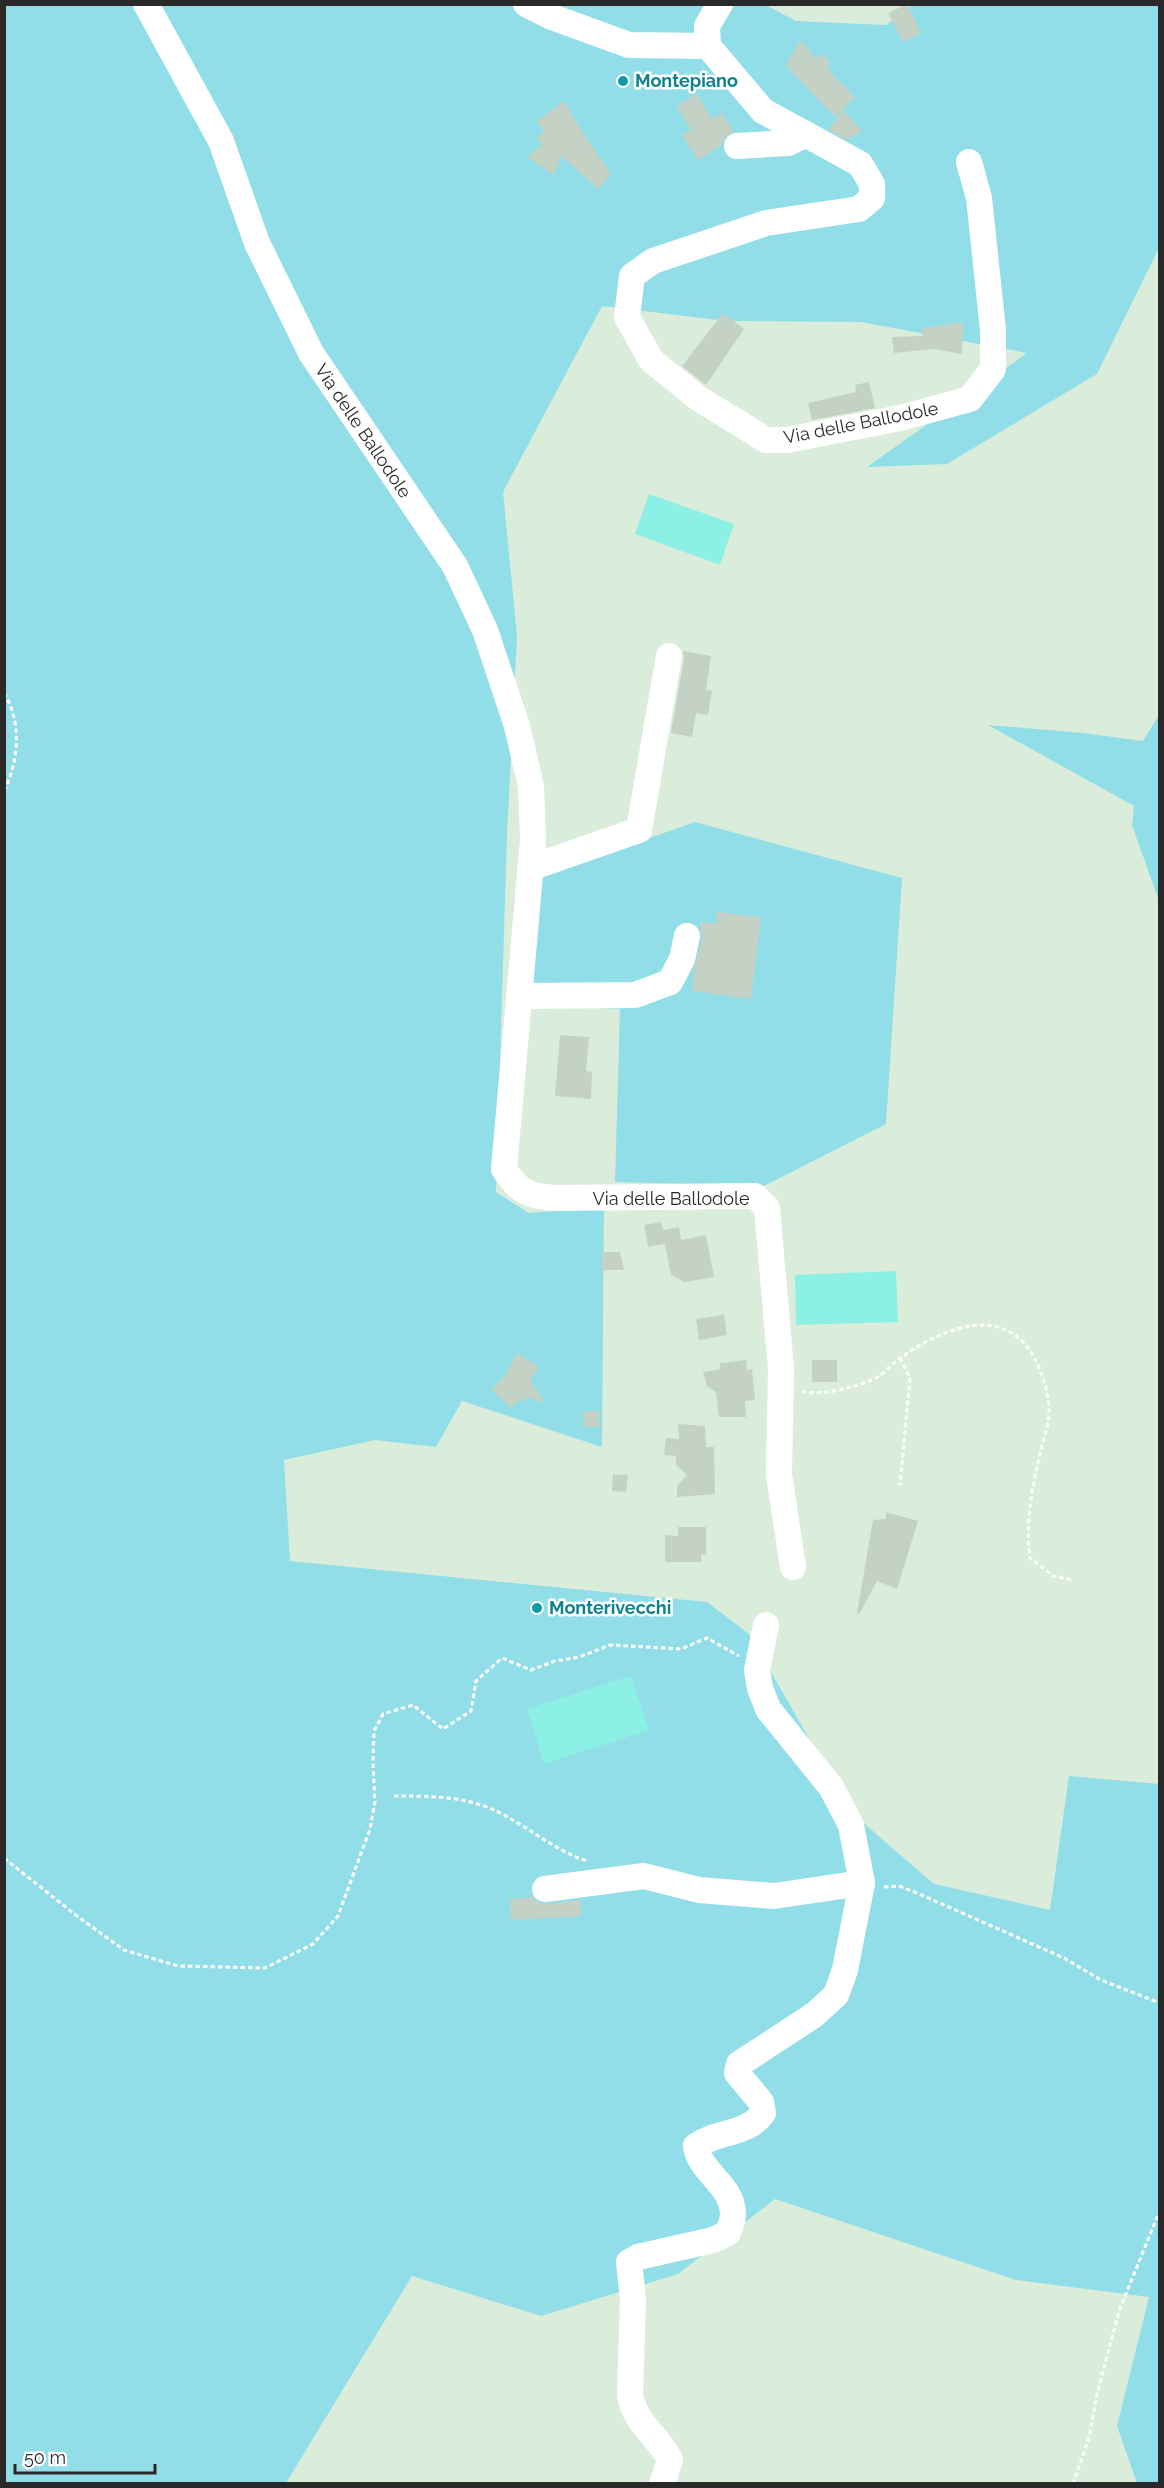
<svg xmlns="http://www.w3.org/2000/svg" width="1164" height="2488" font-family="Raleway,sans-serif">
<rect width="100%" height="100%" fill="#daedda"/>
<!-- green -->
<g fill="#92dee8">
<polygon points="764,4 796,21 886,25 912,5 1159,5 1159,248 1097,374 947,464 867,467 1027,353 861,322 727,321 602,306 503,492 517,636 507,835 496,1192 529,1213 604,1207 602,1447 462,1401 436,1447 375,1440 284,1460 290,1561 707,1602 749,1634 852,1813 934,1884 1050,1910 1069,1776 1159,1784 1159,2483 1137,2483 1117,2426 1149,2297 1016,2280 775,2199 678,2274 541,2316 412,2276 286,2483 5,2484 5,5"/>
<polygon points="1159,715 1159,901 1132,825 1134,806 988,725 1083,733 1143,741"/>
<polygon points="695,822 902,878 886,1124 764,1186 615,1182 620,1009 529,1005 542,876"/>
</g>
<!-- pitch -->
<g fill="#8cf0e4">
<polygon points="649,494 734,524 720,565 635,534"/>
<polygon points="896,1271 898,1322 796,1325 795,1275"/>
<polygon points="631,1676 649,1730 544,1764 527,1709"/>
</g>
<!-- building -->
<g fill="#c3d2c4">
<polygon points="907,4 921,33 903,42 888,13"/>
<polygon points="800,40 816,59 822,54 831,63 827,69 855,97 835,117 786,66"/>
<polygon points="697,94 712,119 722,113 734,132 724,139 722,145 698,160 682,135 691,129 676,106"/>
<polygon points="564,101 583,133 611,174 598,189 561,156 554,175 527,157 542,144 537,136 544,132 537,121"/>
<polygon points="843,110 862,131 846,140 828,130"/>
<polygon points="723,313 744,329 706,385 682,366"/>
<polygon points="963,322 962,354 934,349 894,353 892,337 922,336 922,328"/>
<polygon points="869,382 875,408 812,420 808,403 856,392 855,385"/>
<polygon points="683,651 711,656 706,690 712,691 708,715 696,713 692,737 671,733 684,659"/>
<polygon points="717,912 761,917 751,999 692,991 694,968 702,939 700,922 716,924"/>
<polygon points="560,1035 589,1037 586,1071 592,1072 591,1099 555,1096"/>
<polygon points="661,1222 663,1230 679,1227 681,1240 706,1235 714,1277 685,1282 671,1275 665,1244 648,1247 644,1225"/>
<polygon points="603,1252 620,1252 624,1270 601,1270"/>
<polygon points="724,1315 727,1335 699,1340 696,1319"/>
<polygon points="517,1353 539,1367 530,1381 546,1404 528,1397 523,1402 519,1400 511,1408 491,1390 506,1374"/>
<polygon points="746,1360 747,1370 752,1369 755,1400 745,1401 746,1417 719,1417 716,1392 707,1386 703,1372 720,1369 720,1363"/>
<rect x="812" y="1360" width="25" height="22"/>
<polygon points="583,1411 599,1411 600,1427 584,1427"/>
<polygon points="678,1424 705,1426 706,1447 714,1447 715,1494 677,1497 677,1486 687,1475 676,1465 676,1456 664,1455 666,1438 679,1439"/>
<polygon points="613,1474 628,1475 626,1492 612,1491"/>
<polygon points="886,1512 918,1521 897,1589 877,1581 859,1614 857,1613 873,1520 886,1519"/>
<polygon points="678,1527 706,1527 706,1555 701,1555 701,1562 665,1562 665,1535 678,1536"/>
<polygon points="533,1897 539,1903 546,1904 580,1900 581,1916 511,1920 510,1899"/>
</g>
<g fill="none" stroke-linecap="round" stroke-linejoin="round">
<!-- path -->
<g stroke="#fff" stroke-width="3" stroke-dasharray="4.5 3" stroke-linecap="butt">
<path d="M4,693C22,722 19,761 4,791"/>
<polyline points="900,1358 910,1378 900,1485"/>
<path d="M802,1391C821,1397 861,1386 878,1377C885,1372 892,1364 899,1359C940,1329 1006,1300 1036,1361C1043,1376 1050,1397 1049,1414C1048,1427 1043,1441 1040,1454C1032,1488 1025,1523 1030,1558L1053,1576L1073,1580"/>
<path d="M394,1796C431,1796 469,1796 502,1814C531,1829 556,1851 587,1861"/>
<polyline points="4,1858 77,1916 124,1950 178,1966 265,1968 313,1944 338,1916 370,1829 375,1802 373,1764 374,1731 383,1714 413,1705 443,1729 471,1711 476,1681 502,1658 531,1670 555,1661 579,1657 610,1645 681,1649 707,1638 739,1656"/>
<polyline points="884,1887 899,1886 917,1893 1064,1958 1101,1980 1160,2003"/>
<polyline points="1073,2484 1089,2438 1097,2394 1119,2311 1160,2210"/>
</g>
<!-- minor -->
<g stroke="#fff" stroke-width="26">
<path d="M146,4L221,141L257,243L311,353L455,566L485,630L517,726L531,786L533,840L504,1169C519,1192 528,1196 555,1198L755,1196L767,1208L781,1369L779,1474L793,1567"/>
<polyline points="526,4 552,17 629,45 708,46"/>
<polyline points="720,4 707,26 708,46 763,111 860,164 872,184 872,198 859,209 766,223 653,261 632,276 627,317 651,360 698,398 766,440 787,440 900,418 970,399 993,369 993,330 979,198 969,162"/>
<polyline points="737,146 788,143 806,134"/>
<polyline points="530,868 639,830 669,656"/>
<polyline points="519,996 635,995 670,982 682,959 687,936"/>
<polyline points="545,1889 644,1876 699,1890 774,1896 862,1883"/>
<path d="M662,2484L670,2460C658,2435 636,2425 630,2396L633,2299L629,2262L638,2257L713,2240L728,2233C730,2227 733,2220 733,2214C733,2185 699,2172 696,2146C716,2131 748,2135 763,2113L761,2102L737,2073L739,2064L814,2015L836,1995L845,1970L862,1883L851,1825L831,1787L768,1709L760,1688L757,1670L766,1625"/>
</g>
</g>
<!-- markers -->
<g fill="#0f9aa8" stroke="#fff" stroke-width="2">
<circle cx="623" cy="81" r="6"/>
<circle cx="537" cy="1608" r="6"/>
</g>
<g text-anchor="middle" stroke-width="5" stroke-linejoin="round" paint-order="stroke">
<!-- culture labels -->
<g font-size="18" font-weight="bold" fill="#0d838f" stroke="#fff" text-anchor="start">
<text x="635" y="87">Montepiano</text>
<text x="549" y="1614">Monterivecchi</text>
</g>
<!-- street labels -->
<g font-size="18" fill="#292929" stroke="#fff">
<text transform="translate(861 423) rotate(-11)" y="6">Via delle Ballodole</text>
<text transform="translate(363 431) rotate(56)" y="6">Via delle Ballodole</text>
<text x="671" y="1205">Via delle Ballodole</text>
</g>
</g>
<!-- border -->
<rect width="1164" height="2488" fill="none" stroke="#292929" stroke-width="12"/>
<!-- scale -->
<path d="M15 2464v9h140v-9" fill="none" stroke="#292929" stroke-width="3"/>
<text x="24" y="2464" font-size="18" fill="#292929" stroke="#ffffff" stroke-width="4.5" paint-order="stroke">50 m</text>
</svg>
